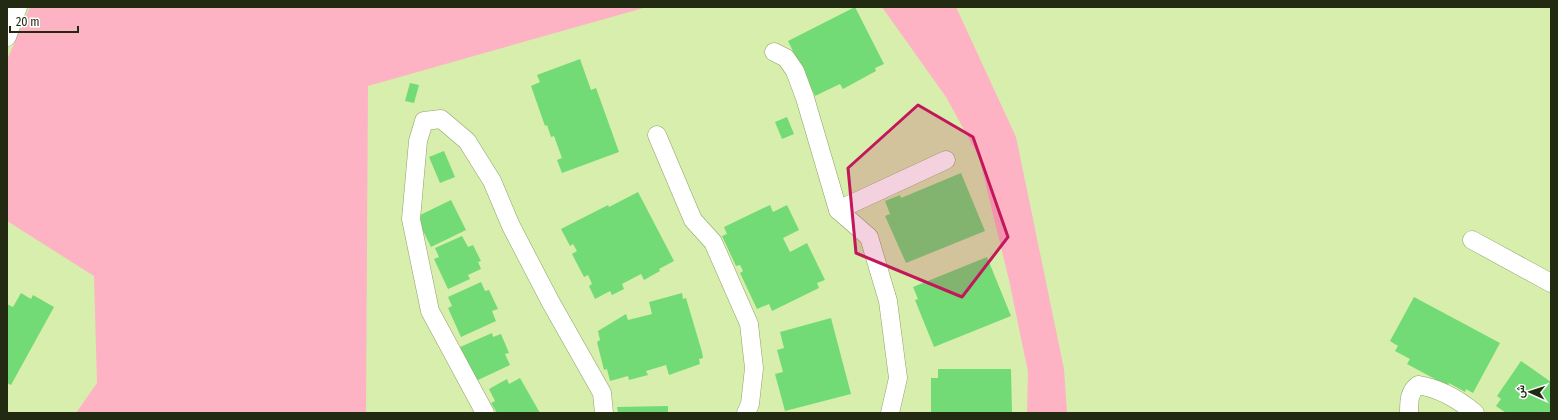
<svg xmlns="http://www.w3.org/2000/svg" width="1558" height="420" font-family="'Fira Sans Condensed',Vazirmatn,sans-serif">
<rect width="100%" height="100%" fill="#d7eead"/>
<!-- green -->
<g fill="#fdb3c3">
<polygon points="30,7 647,7 368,86 366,413 76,413 97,383 94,276 7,221 7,60"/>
<polygon points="882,7 956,7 1016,137 1064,369 1067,413 1027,413 1028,372 1009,280 979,157 946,97"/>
</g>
<!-- building -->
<g fill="#73db75">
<polygon points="855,7 884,64 875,68 876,71 843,89 840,84 815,96 788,41"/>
<polygon points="580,59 591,90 596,88 619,152 562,173 557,160 562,158 554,136 551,137 547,125 545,126 531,86 540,82 537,75"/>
<polygon points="410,83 419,85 414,103 405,101"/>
<polygon points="787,117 794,134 782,139 775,122"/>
<polygon points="444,151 455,177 440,183 429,157"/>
<polygon points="961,173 985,231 906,263 885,216 890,214 885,201 900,195 901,198"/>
<polygon points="638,192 674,261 659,269 660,271 644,280 641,274 622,284 624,289 612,295 610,291 595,299 589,286 592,284 588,275 584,277 572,254 577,251 573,244 570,246 561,229 608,205 609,207"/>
<polygon points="451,200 466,230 431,247 416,217"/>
<polygon points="770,205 773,212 787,205 799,230 783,238 790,252 807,243 825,280 817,283 819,288 772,311 769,304 757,309 740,273 743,271 740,265 736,266 722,236 727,234 724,227"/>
<polygon points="462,236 468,247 473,245 481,261 478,262 481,269 468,275 470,279 448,289 434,259 439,257 435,248"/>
<polygon points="987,257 1011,316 934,347 915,300 918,299 913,287"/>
<polygon points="481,282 485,291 489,290 498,309 492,311 496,321 461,337 448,308 452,306 448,297"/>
<polygon points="21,293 31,299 33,295 54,307 11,385 7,383 7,304 13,307"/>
<polygon points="682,293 683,299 686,298 702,352 703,358 699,359 700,364 669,375 666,365 646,371 648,375 629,380 628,376 610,381 607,369 604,370 597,342 600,340 598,331 626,314 628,320 652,314 649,302"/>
<polygon points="1414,297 1500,343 1473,393 1466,389 1465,392 1449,383 1448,386 1407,364 1410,359 1395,351 1398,346 1390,341"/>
<polygon points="831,318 851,394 785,411 775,374 783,372 777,350 784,348 780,332"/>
<polygon points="492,333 493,337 501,334 509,353 505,354 510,365 476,381 458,348"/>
<polygon points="1521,361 1551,382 1551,413 1506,413 1496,406 1501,399 1497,396"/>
<polygon points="938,369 1011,369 1012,413 931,413 931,378 938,378"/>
<polygon points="520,378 540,413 497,413 491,403 495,401 489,389 507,379 509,384"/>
<polygon points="668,406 668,413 618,413 617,407"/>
</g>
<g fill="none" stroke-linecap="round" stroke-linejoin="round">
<defs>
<g id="minor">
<polyline points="7,37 18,7"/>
<polyline points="774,52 786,58 795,71 805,98 838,210 869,237 888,301 898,378 890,413"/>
<polyline points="657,135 693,220 713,242 749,324 754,368 750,404 746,413"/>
<polyline points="838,210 946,160"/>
<polyline points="1472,240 1551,283"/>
<polyline points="485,413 430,311 411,219 418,141 424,121 441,119 467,141 492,181 511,226 550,301 602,393 604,413"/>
<path d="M1409,413C1409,401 1409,392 1418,385C1439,388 1459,400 1475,413"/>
</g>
</defs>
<!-- minor casing -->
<use href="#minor" stroke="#8da265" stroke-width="19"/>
<!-- minor -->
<use href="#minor" stroke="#fff" stroke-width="18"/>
</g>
<!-- marked area -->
<path fill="#c2185b" fill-opacity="0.2" stroke="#c2185b" stroke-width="3" stroke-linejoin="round" d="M918,105L973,137L1008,237L962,297L856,253L848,168Z"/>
<!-- border -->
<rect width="1558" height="420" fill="none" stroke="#222a11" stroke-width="16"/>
<!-- north arrow -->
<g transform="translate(1530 392) rotate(273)" stroke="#ffffff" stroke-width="3" paint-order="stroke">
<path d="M0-3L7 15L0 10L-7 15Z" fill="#222a11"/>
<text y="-6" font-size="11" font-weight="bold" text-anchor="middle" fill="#222a11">ش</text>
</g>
<!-- scale -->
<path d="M10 26v6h68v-6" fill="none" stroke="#222a11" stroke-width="2"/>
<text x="16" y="26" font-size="12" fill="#222a11" stroke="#ffffff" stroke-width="3" paint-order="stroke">20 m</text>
</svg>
